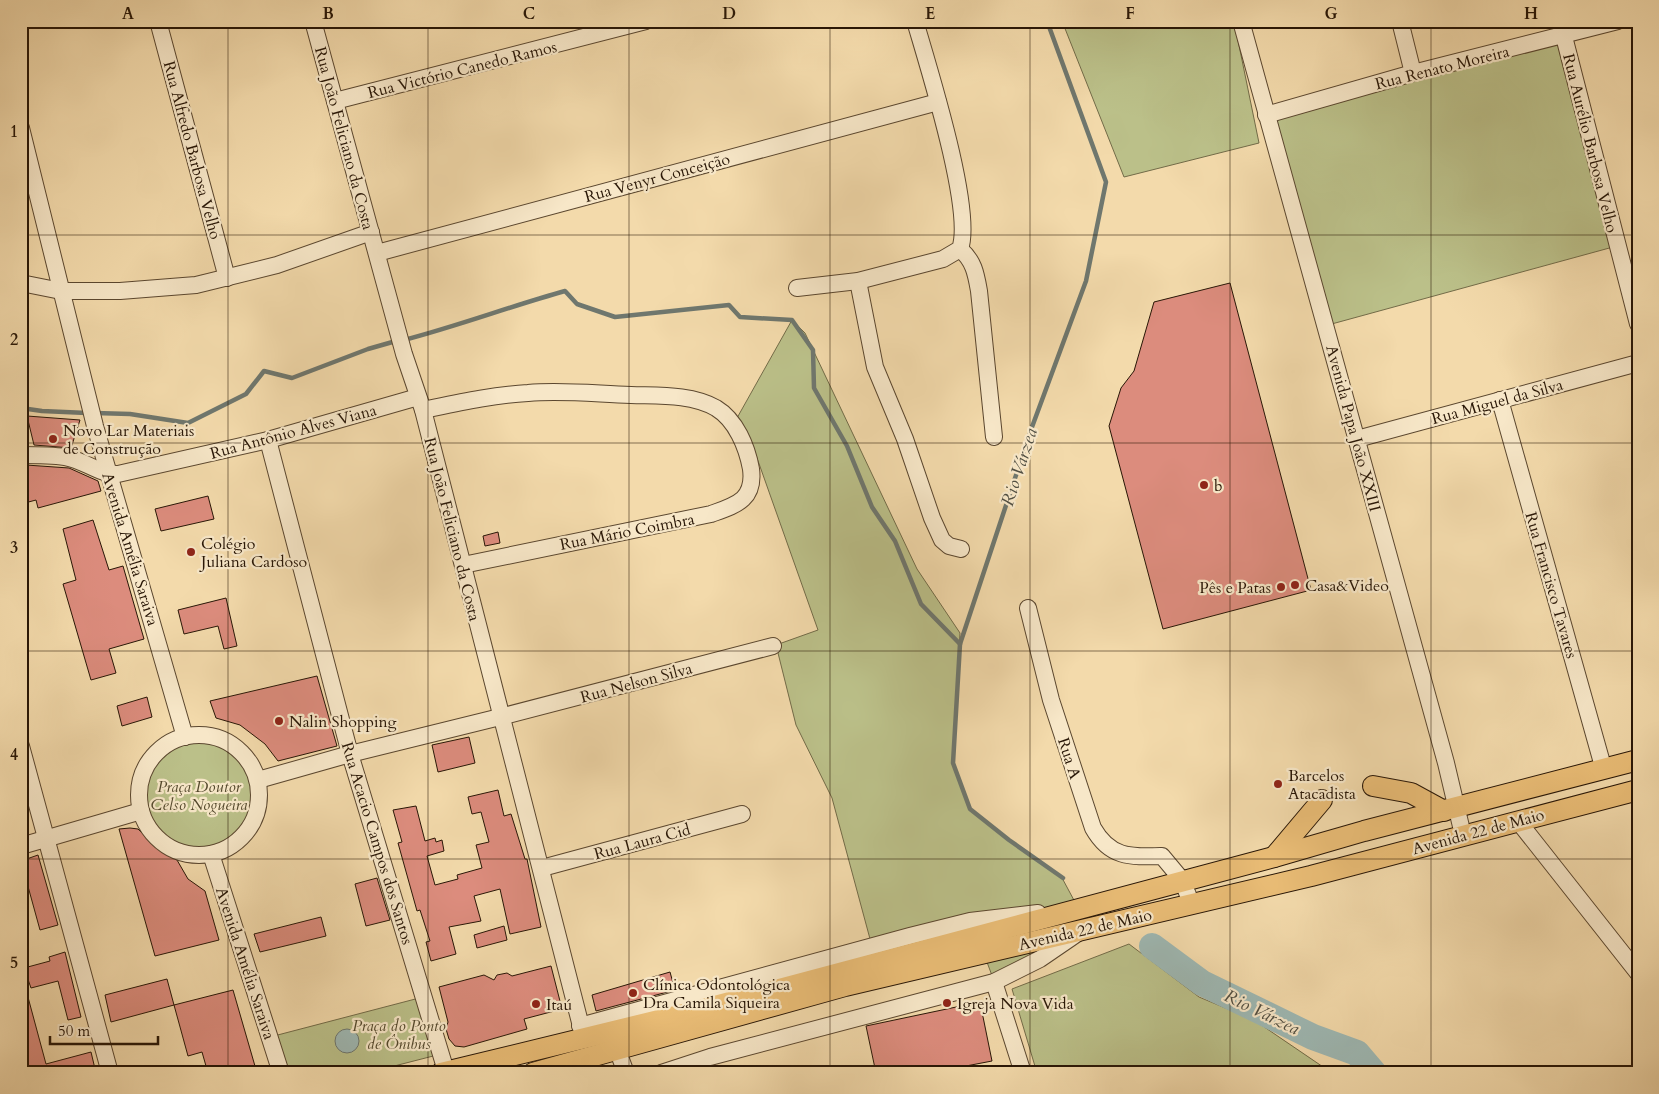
<svg xmlns="http://www.w3.org/2000/svg" width="1659" height="1094" font-family="Cardo,serif">
<rect width="100%" height="100%" fill="#f3daab"/>
<filter id="stains"><feTurbulence type="fractalNoise" baseFrequency=".004" numOctaves="4"/><feColorMatrix values="0 0 0 0 .2 0 0 0 0 .09 0 0 0 0 .02 0 0 0 .5 -.17"/></filter>
<radialGradient id="worn" r=".72"><stop offset=".6" stop-color="#630" stop-opacity="0"/><stop offset="1" stop-color="#630" stop-opacity=".3"/></radialGradient>
<!-- green -->
<g fill="#bbc089" stroke="#726b48">
<polygon points="1062,21 1234,21 1259,143 1124,177"/>
<polygon points="1565,34 1624,244 1328,325 1266,115"/>
<polygon points="792,320 805,333 917,569 960,633 953,763 970,809 1009,840 1061,876 1083,917 873,950 832,798 796,725 776,645 818,630 757,458 737,418"/>
<circle cx="199" cy="795" r="58"/>
<polygon points="1072,937 994,981 984,954"/>
<polygon points="1129,944 1199,997 1254,1020 1332,1073 1037,1073 1012,989"/>
<polygon points="423,997 441,1054 367,1073 281,1073 270,1037"/>
</g>
<!-- water -->
<circle fill="#9eb8b3" stroke="#6f776e" cx="347" cy="1041" r="12"/>
<g fill="none" stroke-linecap="round" stroke-linejoin="round">
<!-- stream -->
<g stroke="#6f776e" stroke-width="4.5">
<polyline points="1047,21 1106,182 1086,281 1032,427 960,644 953,763 970,809 1009,840 1063,878"/>
<path d="M404,340C458,326 511,306 565,291L577,304L615,317L729,305L740,317L792,320L813,350L814,388L847,446L872,507L895,541L921,604L960,644"/>
<polyline points="21,408 42,411 87,413"/>
<polyline points="95,413 130,414 188,423 246,394 264,371 292,378 368,349 396,341"/>
</g>
<!-- river -->
<polyline stroke="#9eb8b3" stroke-width="26" points="1152,946 1202,983 1313,1037 1357,1053 1374,1073"/>
</g>
<!-- building -->
<g fill="#dc8c7d" stroke="#281606">
<polygon points="1230,283 1311,590 1163,629 1109,426 1121,388 1134,371 1154,302"/>
<polygon points="27,416 80,420 71,448 34,445"/>
<polygon points="26,465 69,468 98,481 101,491 38,508 36,500 21,504 21,466"/>
<polygon points="208,496 214,519 161,531 155,509"/>
<polygon points="93,520 109,570 123,566 144,639 109,649 116,673 91,680 63,584 76,580 63,529"/>
<polygon points="498,532 500,543 485,546 483,536"/>
<polygon points="226,598 237,646 224,649 218,626 184,634 178,610"/>
<polygon points="317,676 337,746 278,761 265,744 240,725 216,718 210,701"/>
<polygon points="147,697 152,717 122,726 117,706"/>
<polygon points="469,737 475,763 438,772 432,745"/>
<polygon points="498,790 504,816 511,814 525,859 527,859 541,927 510,934 500,889 474,896 481,921 449,927 456,954 431,961 426,942 430,941 420,910 417,911 398,843 402,842 393,810 416,806 425,841 435,838 436,842 442,840 444,851 427,856 435,885 458,879 457,875 482,868 476,845 489,842 481,812 472,814 468,797"/>
<polygon points="130,828 138,829 149,840 177,860 188,879 205,891 219,940 155,956 119,829"/>
<polygon points="38,855 58,925 40,930 21,861"/>
<polygon points="377,878 390,920 366,926 355,884"/>
<polygon points="321,917 326,936 260,952 254,934"/>
<polygon points="504,926 507,940 477,948 474,935"/>
<polygon points="65,952 81,1017 68,1020 58,981 31,988 24,968 50,961 49,957"/>
<polygon points="551,966 562,1009 524,1019 527,1029 464,1047 455,1046 449,1039 446,1029 448,1022 439,987 484,975 494,980 497,975 507,973 512,976"/>
<polygon points="670,972 675,990 596,1011 592,995"/>
<polygon points="167,979 174,1005 111,1022 105,995"/>
<polygon points="21,986 25,986 46,1064 91,1052 96,1073 21,1073"/>
<polygon points="233,990 257,1073 208,1073 202,1052 188,1056 174,1005"/>
<polygon points="980,1002 992,1061 966,1066 968,1073 876,1073 866,1026"/>
</g>
<g fill="none" stroke-linecap="round" stroke-linejoin="round">
<defs>
<g id="minor">
<polyline points="158,21 227,278"/>
<polyline points="313,21 404,354 423,410 584,1038"/>
<polyline points="1241,21 1446,763 1463,835"/>
<polyline points="1400,21 1413,73"/>
<polyline points="1560,21 1638,324"/>
<polyline points="335,101 646,21"/>
<polyline points="1266,115 1413,73 1618,21"/>
<polyline points="21,128 95,426 185,737"/>
<path d="M960,249C974,261 976,274 979,291L994,437"/>
<polyline points="377,253 938,102"/>
<polyline points="858,281 875,367 905,439 932,518 942,540 949,546 961,549"/>
<polyline points="21,283 61,291 120,291 196,285 277,265 371,232"/>
<path d="M797,288L858,281L943,259L960,249C974,211 928,66 915,21"/>
<polyline points="1500,400 1604,770"/>
<path d="M423,410C457,403 492,395 528,393C562,390 597,394 631,395C659,396 691,394 716,408C736,420 747,447 751,469C755,500 736,505 711,514L463,565"/>
<polyline points="1357,439 1638,363"/>
<polyline points="268,440 350,754 446,1071"/>
<path d="M21,455C36,455 51,455 65,457C84,460 100,475 118,474L268,440L418,397"/>
<path d="M1028,608L1051,700L1093,828C1110,858 1130,857 1162,856L1182,880L1192,905"/>
<circle cx="199" cy="795" r="60"/>
<polyline points="21,746 110,1073"/>
<polyline points="258,780 350,754 500,717 773,646"/>
<polyline points="1518,821 1638,973"/>
<polyline points="21,846 141,811"/>
<polyline points="211,854 281,1073"/>
<polyline points="542,868 742,814"/>
<polyline points="994,982 1023,1073"/>
<polyline points="580,1026 910,936 970,921 1038,913"/>
<polyline points="617,1049 626,1073"/>
<polyline points="661,1073 710,1057 994,982 1040,959 1078,933"/>
</g>
<g id="major">
<polyline points="1373,786 1411,793 1444,811"/>
<polyline points="1274,857 1322,800"/>
<polyline points="441,1073 700,1010 1274,857 1364,831 1638,760"/>
<polyline points="533,1073 845,986 1311,876 1638,790"/>
</g>
</defs>
<!-- minor casing -->
<use href="#minor" stroke="#5b472f" stroke-width="18"/>
<!-- major casing -->
<use href="#major" stroke="#281606" stroke-width="22"/>
<!-- minor -->
<use href="#minor" stroke="#f7e7c8" stroke-width="16"/>
<!-- major -->
<use href="#major" stroke="#eabd76" stroke-width="20"/>
</g>
<!-- grid -->
<path fill="none" stroke="#281606" stroke-width="1" stroke-opacity="0.55" d="M228,21V1073M428,21V1073M629,21V1073M830,21V1073M1030,21V1073M1230,21V1073M1431,21V1073M21,235H1638M21,443H1638M21,651H1638M21,859H1638"/>
<!-- markers -->
<g fill="#8f2418" stroke="#f7e7c8" stroke-width="2">
<circle cx="53" cy="439" r="5"/>
<circle cx="1204" cy="485" r="5"/>
<circle cx="191" cy="552" r="5"/>
<circle cx="1295" cy="585" r="5"/>
<circle cx="1281" cy="587" r="5"/>
<circle cx="279" cy="721" r="5"/>
<circle cx="1278" cy="784" r="5"/>
<circle cx="633" cy="993" r="5"/>
<circle cx="947" cy="1003" r="5"/>
<circle cx="536" cy="1004" r="5"/>
</g>
<g text-anchor="middle" stroke-width="4.5" stroke-linejoin="round" paint-order="stroke">
<!-- street labels -->
<g font-size="16" fill="#281606" stroke="#f7e7c8">
<text transform="translate(1442 67) rotate(-14)" y="6">Rua Renato Moreira</text>
<text transform="translate(462 69) rotate(-14)" y="6">Rua Victório Canedo Ramos</text>
<text transform="translate(345 138) rotate(75)" y="6">Rua João Feliciano da Costa</text>
<text transform="translate(1591 143) rotate(76)" y="6">Rua Aurélio Barbosa Velho</text>
<text transform="translate(193 150) rotate(75)" y="6">Rua Alfredo Barbosa Velho</text>
<text transform="translate(657 177) rotate(-15)" y="6">Rua Venyr Conceição</text>
<text transform="translate(1497 401) rotate(-15)" y="6">Rua Miguel da Silva</text>
<text transform="translate(1354 428) rotate(75)" y="6">Avenida Papa João XXIII</text>
<text transform="translate(293 431) rotate(-15)" y="6">Rua Antônio Alves Viana</text>
<text transform="translate(453 529) rotate(76)" y="6">Rua João Feliciano da Costa</text>
<text transform="translate(627 531) rotate(-11)" y="6">Rua Mário Coimbra</text>
<text transform="translate(131 549) rotate(73)" y="6">Avenida Amélia Saraiva</text>
<text transform="translate(1552 585) rotate(74)" y="6">Rua Francisco Tavares</text>
<text transform="translate(636 682) rotate(-15)" y="6">Rua Nelson Silva</text>
<text transform="translate(1070 758) rotate(72)" y="6">Rua A</text>
<text transform="translate(1478 831) rotate(-15)" y="6">Avenida 22 de Maio</text>
<text transform="translate(642 841) rotate(-15)" y="6">Rua Laura Cid</text>
<text transform="translate(378 843) rotate(73)" y="6">Rua Acacio Campos dos Santos</text>
<text transform="translate(1085 929) rotate(-13)" y="6">Avenida 22 de Maio</text>
<text transform="translate(246 963) rotate(72)" y="6">Avenida Amélia Saraiva</text>
</g>
<!-- poi labels -->
<g font-size="16" fill="#281606" stroke="#f7e7c8" text-anchor="start">
<text x="63" y="436">Novo Lar Materiais<tspan x="63" dy="18">de Construção</tspan></text>
<text x="1214" y="491">b</text>
<text x="201" y="549">Colégio<tspan x="201" dy="18">Juliana Cardoso</tspan></text>
<text x="1305" y="591">Casa&amp;Video</text>
<text x="1271" y="593" text-anchor="end">Pês e Patas</text>
<text x="289" y="727">Nalin Shopping</text>
<text x="1288" y="781">Barcelos<tspan x="1288" dy="18">Atacadista</tspan></text>
<text x="643" y="990">Clínica Odontológica<tspan x="643" dy="18">Dra Camila Siqueira</tspan></text>
<text x="957" y="1009">Igreja Nova Vida</text>
<text x="546" y="1010">Itaú</text>
</g>
<!-- park labels -->
<g font-size="16" font-style="italic" fill="#54492d" stroke="#f7e7c8">
<text x="199" y="792">Praça Doutor<tspan x="199" dy="18">Celso Nogueira</tspan></text>
<text x="399" y="1031">Praça do Ponto<tspan x="399" dy="18">de Ônibus</tspan></text>
</g>
<!-- water labels -->
<g font-size="18" font-style="italic" fill="#514f43" stroke="#f7e7c8">
<text transform="translate(1019 467) rotate(-72)" y="6">Rio Várzea</text>
<text transform="translate(1262 1012) rotate(26)" y="6">Rio Várzea</text>
</g>
</g>
<!-- margin -->
<rect width="1659" height="1094" fill="none" stroke="#f3daab" stroke-width="55"/>
<!-- scale -->
<path d="M50 1036v8h108v-8" fill="none" stroke="#281606" stroke-width="2.5"/>
<text x="58" y="1036" font-size="15" fill="#281606" stroke="#f7e7c8" stroke-width="4" paint-order="stroke">50 m</text>
<rect x="28" y="28" width="1604" height="1038" fill="none" stroke="#281606" stroke-width="2"/>
<g font-size="16" text-anchor="middle" font-weight="bold" fill="#281606">
<text x="128" y="19">A</text>
<text x="328" y="19">B</text>
<text x="529" y="19">C</text>
<text x="729" y="19">D</text>
<text x="930" y="19">E</text>
<text x="1130" y="19">F</text>
<text x="1331" y="19">G</text>
<text x="1531" y="19">H</text>
<text x="14" y="137">1</text>
<text x="14" y="345">2</text>
<text x="14" y="553">3</text>
<text x="14" y="760">4</text>
<text x="14" y="968">5</text>
</g>
<rect width="100%" height="100%" filter="url(#stains)"/>
<rect width="100%" height="100%" fill="url(#worn)"/>
</svg>
